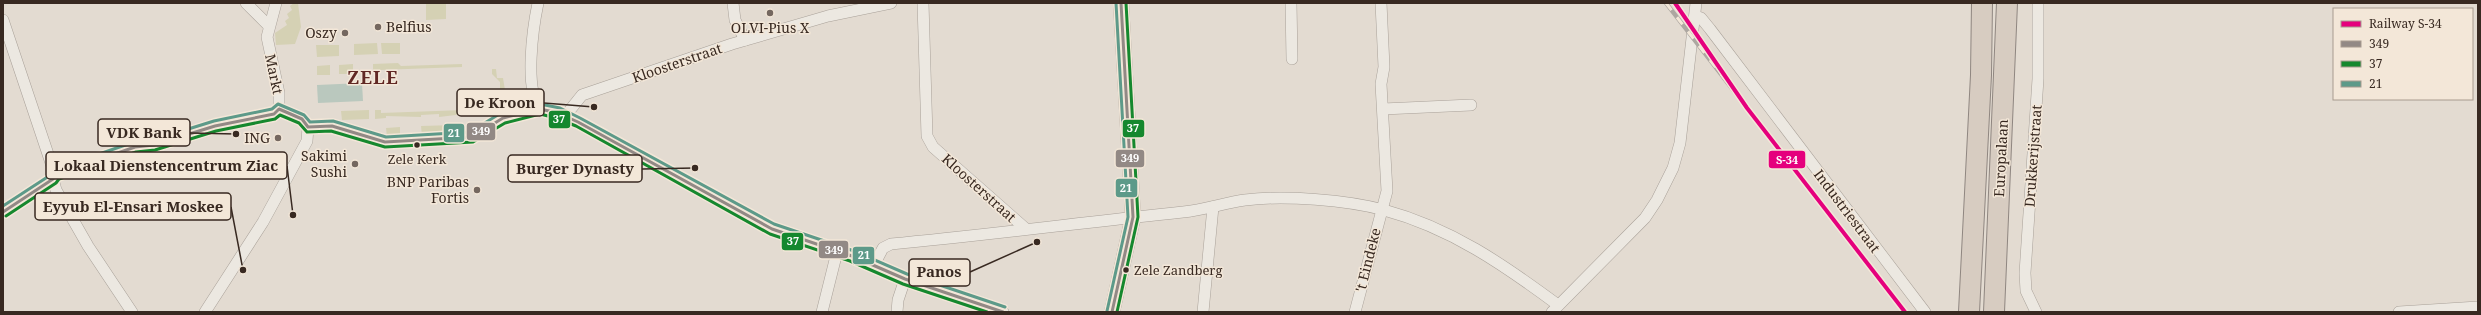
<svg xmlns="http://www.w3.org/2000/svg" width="2481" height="315" font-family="'Noto Serif',serif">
<rect width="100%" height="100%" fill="#e3dbd1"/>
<!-- green -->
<g fill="#d5d1b4">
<polygon points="294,3 298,3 301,27 295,44 276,45 275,33 287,25 285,21 289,18 287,14 292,10 290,6"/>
<polygon points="426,3 446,3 446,19 426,20"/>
<polygon points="377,43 378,54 354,55 354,44"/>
<polygon points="381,43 400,43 400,54 382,54"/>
<polygon points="316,45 339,45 339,56 317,57"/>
<polygon points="398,63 401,66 462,64 462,67 380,70 380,73 373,73 373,64"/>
<polygon points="353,64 353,74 339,74 339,65"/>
<polygon points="330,65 330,75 317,75 317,66"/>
<polygon points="492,69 496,69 497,78 503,78 506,96 502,96 502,104 494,104 493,100 500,92 500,82 492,74"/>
<polygon points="369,110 369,119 342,120 341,111"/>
<polygon points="375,110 381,110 381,113 464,110 464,114 439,117 439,114 421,115 421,117 386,116 386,118 375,119"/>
<polygon points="455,125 456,135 422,136 421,126"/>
<polygon points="400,127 400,136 387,137 386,128"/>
</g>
<!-- water -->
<polygon fill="#bac8be" points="362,83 363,101 318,103 317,85"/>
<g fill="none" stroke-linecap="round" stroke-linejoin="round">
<defs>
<g id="street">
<polyline points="246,3 269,26"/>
<polyline points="276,3 267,37 279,93 279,109"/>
<path d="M538,3C533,27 524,89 540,109"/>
<polyline points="733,3 735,20 745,40"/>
<polyline points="923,3 927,136 933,147 1026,229"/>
<polyline points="1291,3 1292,59"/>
<polyline points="1695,16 1701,18 1710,29 1925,312"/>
<polyline points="3,20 55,175"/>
<polyline points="279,109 302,119 308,127"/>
<polyline points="540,109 578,122 772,229 852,256 905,279 1003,312"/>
<polyline points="1383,109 1471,105"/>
<polyline points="568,117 570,110 582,95 732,44 828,16 891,3"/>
<polyline points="308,127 323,125 332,126 385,142 454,139 472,137 503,118 540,109"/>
<polyline points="53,179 55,175 135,147 154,145 215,126 268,116 274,114 279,109"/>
<polyline points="53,179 56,190 88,246 132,312"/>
<polyline points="3,212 53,179"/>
<path d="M874,265L883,248L891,244C988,235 1086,222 1183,212C1204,210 1224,203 1245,200C1284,195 1347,200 1384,210C1451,228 1504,265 1558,305"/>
<polyline points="205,312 263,222 307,141 308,127"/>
<polyline points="822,312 837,252"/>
<polyline points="897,312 898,300 905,279"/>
<polyline points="1203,312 1213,207"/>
<polyline points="1355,312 1387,191 1381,84 1384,67 1381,3"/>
<polyline points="1552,312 1645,218 1657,200 1673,168 1680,143 1696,3"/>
<polyline points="2036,312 2026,291 2025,273 2038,79 2038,3"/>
<polyline points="2399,312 2478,307"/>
</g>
<polyline id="secondary" points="1112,312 1133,217 1121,3"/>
<g id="highway">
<polyline points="1969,312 1981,75 1982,3"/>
<polyline points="1994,312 2007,3"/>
</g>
</defs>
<!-- street casing -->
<use href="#street" stroke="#a9a199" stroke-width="12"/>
<!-- secondary casing -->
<use href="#secondary" stroke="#999089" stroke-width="16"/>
<!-- highway casing -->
<use href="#highway" stroke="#8f8680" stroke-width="22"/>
<!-- street -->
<use href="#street" stroke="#ece8e1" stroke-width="11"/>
<!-- secondary -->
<use href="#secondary" stroke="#ece8e1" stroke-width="15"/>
<!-- highway -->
<use href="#highway" stroke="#d7ccc1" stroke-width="20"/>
<defs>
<polyline id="rail" points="1666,3 1747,108"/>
</defs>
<!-- rail casing -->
<use href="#rail" stroke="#ada7a1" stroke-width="4.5"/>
<!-- rail -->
<use href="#rail" stroke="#f3e7d8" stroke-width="3" stroke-dasharray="9" stroke-linecap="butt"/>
<defs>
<g id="bus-1">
<polyline points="3,212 53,179 55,175 135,147 154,145 215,126 274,114 279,109 302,119 308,127 332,126 385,142 472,137 503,118 540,109 558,113 578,122 772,229 852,256 905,279 1003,312"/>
<polyline points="1112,312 1133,217 1121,3"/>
</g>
<g id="bus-2">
<polyline points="6,216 56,183 59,179 136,152 155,150 216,131 275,119 280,115 299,123 307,132 331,131 385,147 473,142 505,123 540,114 556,118 576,126 770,234 850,261 903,284 987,312"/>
<polyline points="1117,312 1138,217 1126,3"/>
</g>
<g id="bus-3">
<polyline points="3,206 49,176 53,170 134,142 153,140 214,121 272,109 278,104 304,115 310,122 333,121 386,137 470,132 501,113 540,104 560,108 580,118 774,224 854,251 907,274 1005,307"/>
<polyline points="1107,311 1128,217 1116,3"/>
</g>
</defs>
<!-- bus-1 casing -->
<use href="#bus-1" stroke="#f3e7d8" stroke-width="6"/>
<!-- bus-2 casing -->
<use href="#bus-2" stroke="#f3e7d8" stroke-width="6"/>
<!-- bus-3 casing -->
<use href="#bus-3" stroke="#f3e7d8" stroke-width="6"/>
<!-- bus-1 -->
<use href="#bus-1" stroke="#928985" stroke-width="3"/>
<!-- bus-2 -->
<use href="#bus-2" stroke="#15882e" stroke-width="3"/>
<!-- bus-3 -->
<use href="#bus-3" stroke="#5d9a89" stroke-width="3"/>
<defs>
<polyline id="rail-1" points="1675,3 1747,108 1905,312"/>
</defs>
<!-- rail-1 casing -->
<use href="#rail-1" stroke="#f3e7d8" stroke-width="7"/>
<!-- rail-1 -->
<use href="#rail-1" stroke="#e5007d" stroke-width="4"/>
</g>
<!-- markers -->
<g fill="#74675f" stroke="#f3e7d8" stroke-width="1.5">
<circle cx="770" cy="13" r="4"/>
<circle cx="378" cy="27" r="4"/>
<circle cx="345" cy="33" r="4"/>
<circle cx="278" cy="138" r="4"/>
<circle cx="355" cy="164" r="4"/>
<circle cx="477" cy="190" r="4"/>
</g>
<g fill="#382921" stroke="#f3e7d8" stroke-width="1.5">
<circle cx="417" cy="145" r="3.5"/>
<circle cx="1126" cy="270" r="3.5"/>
</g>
<g text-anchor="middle" stroke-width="3" stroke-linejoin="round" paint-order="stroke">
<!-- bus labels -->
<g font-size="13" fill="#382921" stroke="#f3e7d8">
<text x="417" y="164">Zele Kerk</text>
<text x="1134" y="275" text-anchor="start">Zele Zandberg</text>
</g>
<!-- poi labels -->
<g font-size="14" fill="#382921" stroke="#f3e7d8" text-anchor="end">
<text x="386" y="32" text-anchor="start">Belfius</text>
<text x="770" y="33" text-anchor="middle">OLVI-Pius X</text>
<text x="337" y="38">Oszy</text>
<text x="270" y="143">ING</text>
<text x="347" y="161">Sakimi<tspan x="347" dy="16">Sushi</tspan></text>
<text x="469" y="187">BNP Paribas<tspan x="469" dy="16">Fortis</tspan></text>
</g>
<!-- street labels -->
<g font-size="14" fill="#382921" stroke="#f3e7d8">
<text transform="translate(677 63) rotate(-19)" y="5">Kloosterstraat</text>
<text transform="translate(274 74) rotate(78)" y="5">Markt</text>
<text transform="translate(2033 156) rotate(-86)" y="5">Drukkerijstraat</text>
<text transform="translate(2001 158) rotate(-87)" y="5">Europalaan</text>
<text transform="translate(979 188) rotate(42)" y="5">Kloosterstraat</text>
<text transform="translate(1847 211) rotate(53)" y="5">Industriestraat</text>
<text transform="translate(1368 260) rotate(-76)" y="5">'t Eindeke</text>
</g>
<!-- district labels -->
<g font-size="18" font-weight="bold" letter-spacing="1" fill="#612824" stroke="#f3e7d8">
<text x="373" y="84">ZELE</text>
</g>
</g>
<!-- callouts -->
<path fill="none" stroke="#382921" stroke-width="1.5" d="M594 107L544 103M236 134L190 133M293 215L287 166M695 168L642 169M243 270L231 207M1037 242L970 272"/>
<g fill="#382921" stroke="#f3e7d8" stroke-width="1.5">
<circle cx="594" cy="107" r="4"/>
<circle cx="236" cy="134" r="4"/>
<circle cx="293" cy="215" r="4"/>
<circle cx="695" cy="168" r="4"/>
<circle cx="243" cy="270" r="4"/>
<circle cx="1037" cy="242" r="4"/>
</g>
<g fill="#f3e7d8" stroke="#382921" stroke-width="1.5">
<rect x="457" y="89" width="87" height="27" rx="4"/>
<rect x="98" y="119" width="92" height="27" rx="4"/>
<rect x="46" y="152" width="241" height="27" rx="4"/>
<rect x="508" y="155" width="134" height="27" rx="4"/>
<rect x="35" y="193" width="196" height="27" rx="4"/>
<rect x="909" y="259" width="61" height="27" rx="4"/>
</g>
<g font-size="15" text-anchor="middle" font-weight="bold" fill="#382921">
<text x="500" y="108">De Kroon</text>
<text x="144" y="138">VDK Bank</text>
<text x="166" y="171">Lokaal Dienstencentrum Ziac</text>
<text x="575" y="174">Burger Dynasty</text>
<text x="133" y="212">Eyyub El-Ensari Moskee</text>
<text x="939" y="277">Panos</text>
</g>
<g stroke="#f3e7d8" stroke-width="1.5">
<rect x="548" y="110" width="23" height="19" rx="4" fill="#15882e"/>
<rect x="1122" y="119" width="23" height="19" rx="4" fill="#15882e"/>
<rect x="466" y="122" width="30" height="19" rx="4" fill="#928985"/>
<rect x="443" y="123" width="22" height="20" rx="4" fill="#5d9a89"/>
<rect x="1115" y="149" width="30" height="19" rx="4" fill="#928985"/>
<rect x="1768" y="150" width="38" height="19" rx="4" fill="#e5007d"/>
<rect x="1115" y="178" width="23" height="20" rx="4" fill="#5d9a89"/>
<rect x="781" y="232" width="23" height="19" rx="4" fill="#15882e"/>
<rect x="818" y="240" width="31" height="19" rx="4" fill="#928985"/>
<rect x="852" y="246" width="23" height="19" rx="4" fill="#5d9a89"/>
</g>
<g font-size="11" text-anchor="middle" font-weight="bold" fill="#fff">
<text x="559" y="123">37</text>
<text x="1133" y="132">37</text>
<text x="481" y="135">349</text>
<text x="454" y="137">21</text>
<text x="1130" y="162">349</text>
<text x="1787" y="164">S-34</text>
<text x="1126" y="192">21</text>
<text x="793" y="245">37</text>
<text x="834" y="254">349</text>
<text x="864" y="259">21</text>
</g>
<!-- border -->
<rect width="2481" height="315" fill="none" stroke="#382921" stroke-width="8"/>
<!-- legend -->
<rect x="2333" y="8" width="140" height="92" fill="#f3e7d8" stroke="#a89b8f"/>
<rect x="2341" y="21" width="20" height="6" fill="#e5007d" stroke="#a89b8f"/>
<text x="2369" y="28" font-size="12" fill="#382921">Railway S-34</text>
<rect x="2341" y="41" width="20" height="6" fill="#928985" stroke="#a89b8f"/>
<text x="2369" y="48" font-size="12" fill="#382921">349</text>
<rect x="2341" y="61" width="20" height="6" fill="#15882e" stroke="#a89b8f"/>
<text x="2369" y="68" font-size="12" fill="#382921">37</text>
<rect x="2341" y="81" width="20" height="6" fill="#5d9a89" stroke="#a89b8f"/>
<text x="2369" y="88" font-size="12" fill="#382921">21</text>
</svg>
